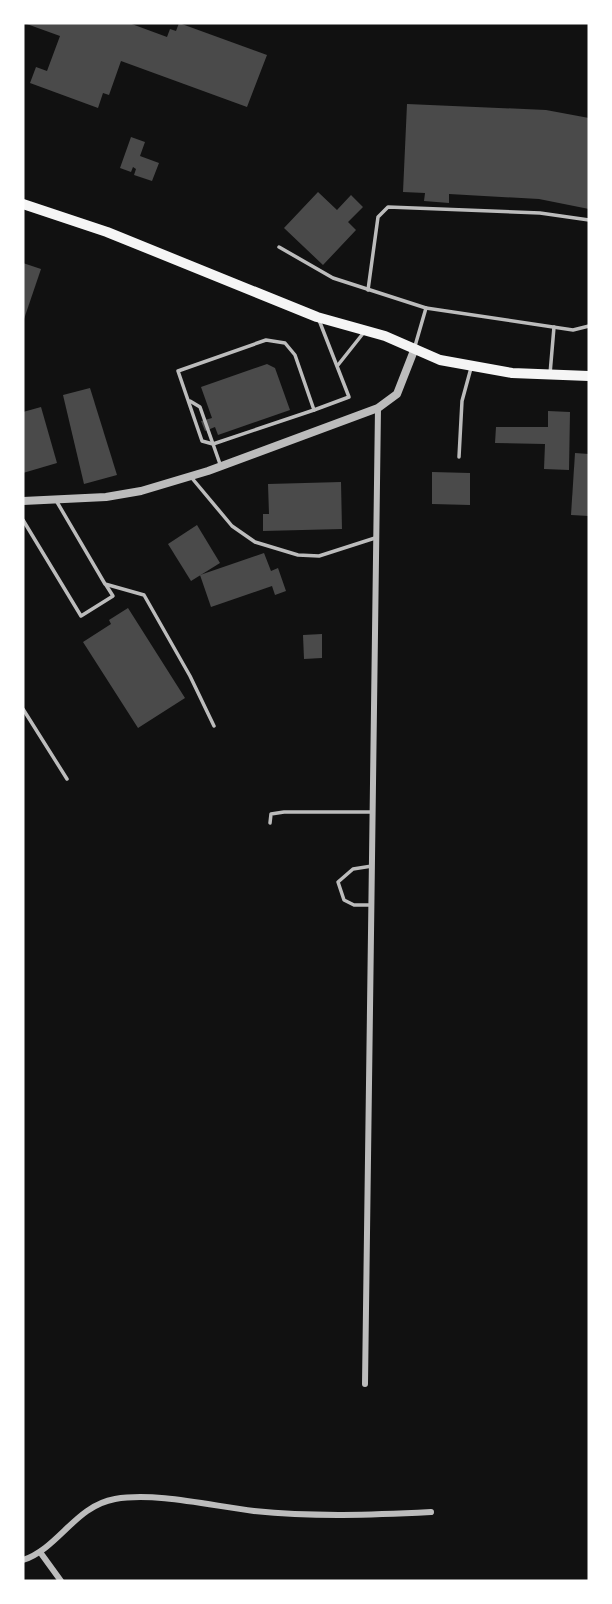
<svg xmlns="http://www.w3.org/2000/svg" width="612" height="1604" font-family="'Roboto Condensed',sans-serif">
<rect width="100%" height="100%" fill="#111"/>
<!-- building -->
<g fill="#4a4a4a">
<polygon points="24,23 129,23 167,37 170,29 176,31 179,23 267,55 247,107 121,61 109,95 103,93 98,108 30,83 36,67 47,71 60,36"/>
<polygon points="407,104 546,110 589,118 589,209 539,199 449,194 449,203 424,201 425,193 403,192"/>
<polygon points="131,137 145,142 140,156 159,163 152,181 134,175 136,169 133,167 131,172 120,168"/>
<polygon points="318,192 337,210 351,195 363,207 348,222 356,230 323,265 284,228"/>
<polygon points="23,263 41,269 23,322"/>
<polygon points="267,364 275,368 290,410 218,435 215,427 205,431 201,421 212,418 201,387"/>
<polygon points="90,388 117,475 84,484 63,395"/>
<polygon points="41,407 57,463 23,473 23,412"/>
<polygon points="548,411 570,412 569,470 544,469 545,444 495,443 496,427 548,427"/>
<polygon points="575,453 589,454 589,516 571,515"/>
<polygon points="432,472 470,473 470,505 432,504"/>
<polygon points="341,482 342,529 263,531 263,514 269,514 268,484"/>
<polygon points="197,525 220,563 191,581 168,544"/>
<polygon points="264,553 271,571 278,568 286,591 275,595 272,586 211,607 200,575"/>
<polygon points="128,608 185,698 138,728 83,642 111,624 109,620"/>
<polygon points="322,634 322,658 304,659 303,635"/>
</g>
<g fill="none" stroke-linecap="round" stroke-linejoin="round">
<!-- service -->
<g stroke="#bcbcbc" stroke-width="3.5">
<polyline points="279,247 333,278 426,308"/>
<polyline points="368,290 378,217 388,207 540,213 589,220"/>
<polyline points="415,346 426,308 573,330 589,326"/>
<polyline points="338,365 365,331"/>
<polyline points="550,374 554,327"/>
<polyline points="190,401 200,407 213,444"/>
<polyline points="314,410 349,397 319,320"/>
<polyline points="213,444 202,441 178,371 266,340 285,343 295,355 314,410 213,444 220,464"/>
<polyline points="459,457 462,401 471,368"/>
<polyline points="191,477 232,526 255,542 298,555 319,556 375,538"/>
<polyline points="57,502 105,584 144,595 190,676 214,726"/>
<polyline points="23,520 81,616 113,596 106,585"/>
<polyline points="23,709 67,779"/>
<polyline points="270,823 271,814 284,812 372,812"/>
<polyline points="370,905 354,905 344,900 338,882 353,869 372,866"/>
</g>
<!-- minor -->
<g stroke="#bcbcbc" stroke-width="6">
<polyline points="365,1384 378,408"/>
<polyline points="40,1552 61,1581"/>
<path d="M23,1560C59,1548 75,1506 115,1499C156,1492 212,1506 254,1511C314,1517 372,1515 431,1512"/>
</g>
<!-- tertiary -->
<polyline stroke="#bcbcbc" stroke-width="8" points="23,501 106,497 141,491 208,471 378,408 397,394 415,348"/>
<!-- primary -->
<polyline stroke="#f5f5f5" stroke-width="10" points="23,204 107,232 317,317 385,336 440,360 512,373 589,376"/>
</g>
<!-- border -->
<rect width="612" height="1604" fill="none" stroke="#ffffff" stroke-width="49"/>
</svg>
